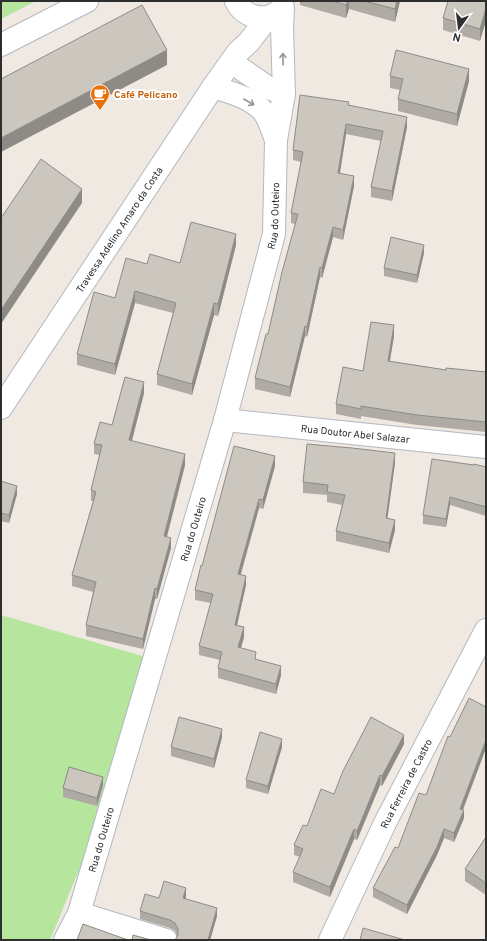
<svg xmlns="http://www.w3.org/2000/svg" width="487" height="941" font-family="Overpass,sans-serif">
<rect width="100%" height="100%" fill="#efe9e1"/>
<!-- green -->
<g fill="#b6e59e">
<polygon points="1,1 36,1 1,19"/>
<polygon points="1,615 149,658 81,865 50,940 1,940"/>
</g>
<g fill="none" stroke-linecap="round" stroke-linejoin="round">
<defs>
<g id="street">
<path d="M236,1C244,17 264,23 279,11"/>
<polyline points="1,45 87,1"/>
<polyline points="231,62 269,88 284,94"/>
<path d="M213,87C230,92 251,98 263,111C268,117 273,132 276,140"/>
<path id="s1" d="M1,408L213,87L238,52L249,42L268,17"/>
<path id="s2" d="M225,420L486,447"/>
<polyline points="79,913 166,940"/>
<path id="s3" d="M65,940L79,913L225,420L274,234L276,140L284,94L282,29L283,7"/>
<path id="s4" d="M330,940L386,821L486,630"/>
</g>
</defs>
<!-- street casing -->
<use href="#street" stroke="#b4b7c1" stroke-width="24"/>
<!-- street -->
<use href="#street" stroke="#fff" stroke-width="22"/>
</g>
<!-- wall -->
<g fill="#afaba4">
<polygon points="300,1 400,1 395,22 349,9 346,18 300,5"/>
<polygon points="486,1 480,41 443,30 443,18"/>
<polygon points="390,76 469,81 457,126 398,111 398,99 400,90 390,88"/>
<polygon points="349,105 407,127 392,201 371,197 371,187 381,141 346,134 340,174 354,186 343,240 333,237 322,278 320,277 307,337 305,336 290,397 255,389 255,378 268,334 295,224 291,223 291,213 301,162 293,160 293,150"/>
<polygon points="236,245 218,316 214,315 192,395 157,385 157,374 173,313 135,303 115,375 77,365 77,354 115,298 147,264 180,263"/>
<polygon points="424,253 417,283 384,276 384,268"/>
<polygon points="394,336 390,361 446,370 486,372 486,432 417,425 361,416 361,419 336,414 336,404"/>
<polygon points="144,393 132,441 185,465 167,537 171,548 157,599 155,599 143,649 86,636 86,625 93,592 72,586 72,575 93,501 91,501 91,490 100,455 94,454 94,444 112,425"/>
<polygon points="395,463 387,519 395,530 389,553 336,541 336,531 342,505 327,502 327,495 303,493 303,482"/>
<polygon points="275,466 263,509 259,508 241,574 246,585 237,625 244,637 241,648 256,659 281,675 276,694 218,678 218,668 220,660 199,655 199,646 211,603 195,600 195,590"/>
<polygon points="486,467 486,516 450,505 446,527 423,524 423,515"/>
<polygon points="1,481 17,494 9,523 1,521"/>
<polygon points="486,707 486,748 463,810 464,818 454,842 444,838 437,855 407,914 373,897 373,888 398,848 426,795 450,737"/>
<polygon points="222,737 214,768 171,756 171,747"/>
<polygon points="404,744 382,786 380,785 357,840 354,839 330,897 293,882 293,872 300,857 294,855 294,845 307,826 334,794"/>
<polygon points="282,747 268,794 246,788 246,780"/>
<polygon points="103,785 97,806 63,797 63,788"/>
<polygon points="486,837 486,895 465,881 465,869"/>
<polygon points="186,897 186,899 217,916 210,940 175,940 177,936 175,931 170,928 140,919 140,911 159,898"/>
</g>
<!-- shaded-wall -->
<g fill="#8e8b86">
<polygon points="348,1 349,1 349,9 346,18 346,5"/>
<polygon points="397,1 400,1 395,22 395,9"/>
<polygon points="486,8 486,21 480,41 480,29"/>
<polygon points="167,50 167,65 1,152 1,138"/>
<polygon points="469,69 469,81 457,126 457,114"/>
<polygon points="407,117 407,127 392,201 392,191"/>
<polygon points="346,124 346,134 338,183 338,173"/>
<polygon points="354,176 354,186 343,240 343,230"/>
<polygon points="82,189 82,203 1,324 1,310"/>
<polygon points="333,227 333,237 322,278 322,268"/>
<polygon points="236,234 236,245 218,316 218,304"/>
<polygon points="424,245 424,253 417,283 417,275"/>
<polygon points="320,267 320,277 307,337 307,327"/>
<polygon points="135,291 135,303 115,375 115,364"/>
<polygon points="214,303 214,315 192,395 192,384"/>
<polygon points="394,325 394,336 388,371 388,361"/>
<polygon points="305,326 305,336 290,397 290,387"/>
<polygon points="144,382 144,393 129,451 129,440"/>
<polygon points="395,453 395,463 386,529 386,518"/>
<polygon points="185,454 185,465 164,547 164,536"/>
<polygon points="275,456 275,466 263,509 263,500"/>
<polygon points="17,486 17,494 9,523 9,515"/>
<polygon points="450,497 450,505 446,527 446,519"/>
<polygon points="259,499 259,508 238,583 238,574"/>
<polygon points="395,520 395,530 389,553 389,543"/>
<polygon points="171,538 171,548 157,599 157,589"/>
<polygon points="246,576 246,585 235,634 235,625"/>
<polygon points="155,588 155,599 143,649 143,639"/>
<polygon points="244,627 244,637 238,657 238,647"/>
<polygon points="281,666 281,675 276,694 276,684"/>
<polygon points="222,729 222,737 214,768 214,759"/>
<polygon points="404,735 404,744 382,786 382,776"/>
<polygon points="282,739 282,747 268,794 268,786"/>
<polygon points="486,740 486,748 460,817 460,809"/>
<polygon points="380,775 380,785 357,840 357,831"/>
<polygon points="103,777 103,785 97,806 97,798"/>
<polygon points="464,810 464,818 454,842 454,833"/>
<polygon points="354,829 354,839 330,897 330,887"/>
<polygon points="444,829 444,838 437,855 407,914 407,905"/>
<polygon points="186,888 186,897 183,907 183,898"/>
<polygon points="217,908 217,916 210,940 208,940"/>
</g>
<!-- building -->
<g fill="#cbc7bf" stroke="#8e8b86">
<polygon points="332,1 348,1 346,5"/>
<polygon points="364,1 397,1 395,9"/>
<polygon points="448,1 486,1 486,8 480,29 443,18"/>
<polygon points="142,5 167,50 1,138 1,79"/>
<polygon points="396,50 469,69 457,114 398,99 403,79 390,76"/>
<polygon points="300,95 349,102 348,105 407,117 392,191 371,187 383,131 346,124 338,173 354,176 343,230 333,227 322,268 320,267 307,327 305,326 290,387 255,378 266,334 268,334 282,272 298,214 291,213 303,152 293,150"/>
<polygon points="41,159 82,189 1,310 1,218"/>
<polygon points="191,222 236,234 218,304 214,303 192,384 157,374 176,303 135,291 115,364 77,354 94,292 115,298 126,258 147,264 150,254 180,263"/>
<polygon points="391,237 424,245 417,275 384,268"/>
<polygon points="371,322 394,325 388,361 446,370 446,368 486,372 486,422 417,415 361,406 361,409 336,404 343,367 363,371"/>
<polygon points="125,377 144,382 129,440 185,454 164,536 171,538 157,589 155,588 143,639 86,625 96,582 72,575 96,492 91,490 102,445 94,444 100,422 112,425"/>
<polygon points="307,444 352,448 395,453 386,518 395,520 389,543 336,531 345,495 327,492 328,485 303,482"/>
<polygon points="234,446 275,456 263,500 259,499 238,574 246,576 235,625 244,627 238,647 256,652 255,659 281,666 276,684 218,668 222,652 199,646 213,594 195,590 201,565 202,566"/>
<polygon points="432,459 474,465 474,464 486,467 486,507 450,497 446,519 423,515"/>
<polygon points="1,481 17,486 9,515 1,513"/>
<polygon points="469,698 486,707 486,740 460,809 464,810 454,833 444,829 437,847 407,905 373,888 395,847 398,848 419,793 426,795 448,736 450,737"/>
<polygon points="179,717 222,729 214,759 171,747"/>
<polygon points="371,717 404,735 382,776 380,775 357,831 354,829 330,887 293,872 303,849 294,845 303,825 307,826 321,789 334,794 343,771"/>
<polygon points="260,732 282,739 268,786 246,780"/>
<polygon points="69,767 103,777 97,798 63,788"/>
<polygon points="486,837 486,883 465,869"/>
<polygon points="164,881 186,888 183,898 217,908 208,940 175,940 178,935 178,929 175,923 170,920 140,911 145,894 159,898"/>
<polygon points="83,924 128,940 77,940"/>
<polygon points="363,928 405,940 360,940"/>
<polygon points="133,935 151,940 132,940"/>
</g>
<!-- one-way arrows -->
<defs><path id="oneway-shaft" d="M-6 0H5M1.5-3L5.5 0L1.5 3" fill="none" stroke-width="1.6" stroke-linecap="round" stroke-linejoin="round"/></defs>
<g stroke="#969696">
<use href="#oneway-shaft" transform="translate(283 59) rotate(-91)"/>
<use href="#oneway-shaft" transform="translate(249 102) rotate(30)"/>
</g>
<!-- icons -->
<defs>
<symbol id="cafe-pin" viewBox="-11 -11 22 30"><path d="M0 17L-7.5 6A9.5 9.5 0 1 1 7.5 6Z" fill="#e8710a" stroke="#fff"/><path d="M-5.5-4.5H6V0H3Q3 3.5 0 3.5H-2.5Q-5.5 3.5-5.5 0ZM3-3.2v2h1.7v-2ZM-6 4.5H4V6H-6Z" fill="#fff"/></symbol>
</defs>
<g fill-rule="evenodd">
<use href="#cafe-pin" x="89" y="83" width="22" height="30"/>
</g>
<g text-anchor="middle" stroke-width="4" stroke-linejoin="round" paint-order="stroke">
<!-- food labels -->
<g font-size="10" font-weight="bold" fill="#c56008" stroke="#fff" text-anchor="start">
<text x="114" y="98">Café Pelicano</text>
</g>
<!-- street labels -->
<g font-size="10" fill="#2e2e2e" stroke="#fff">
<text dy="4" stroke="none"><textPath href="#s3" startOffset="755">Rua do Outeiro</textPath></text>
<text dy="4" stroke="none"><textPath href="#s1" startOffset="214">Travessa Adelino Amaro da Costa</textPath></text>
<text dy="4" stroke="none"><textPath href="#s2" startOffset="131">Rua Doutor Abel Salazar</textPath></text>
<text dy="4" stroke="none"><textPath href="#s3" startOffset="431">Rua do Outeiro</textPath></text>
<text dy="4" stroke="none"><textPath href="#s4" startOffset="174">Rua Ferreira de Castro</textPath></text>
<text dy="4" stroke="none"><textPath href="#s3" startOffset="107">Rua do Outeiro</textPath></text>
</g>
</g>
<!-- border -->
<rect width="487" height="941" fill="none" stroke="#2e2e2e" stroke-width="4"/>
<!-- north arrow -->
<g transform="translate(459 28) rotate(194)" stroke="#ffffff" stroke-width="3" paint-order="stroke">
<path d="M0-3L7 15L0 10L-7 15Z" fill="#2e2e2e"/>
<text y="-6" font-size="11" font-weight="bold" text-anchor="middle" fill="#2e2e2e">N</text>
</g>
</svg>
